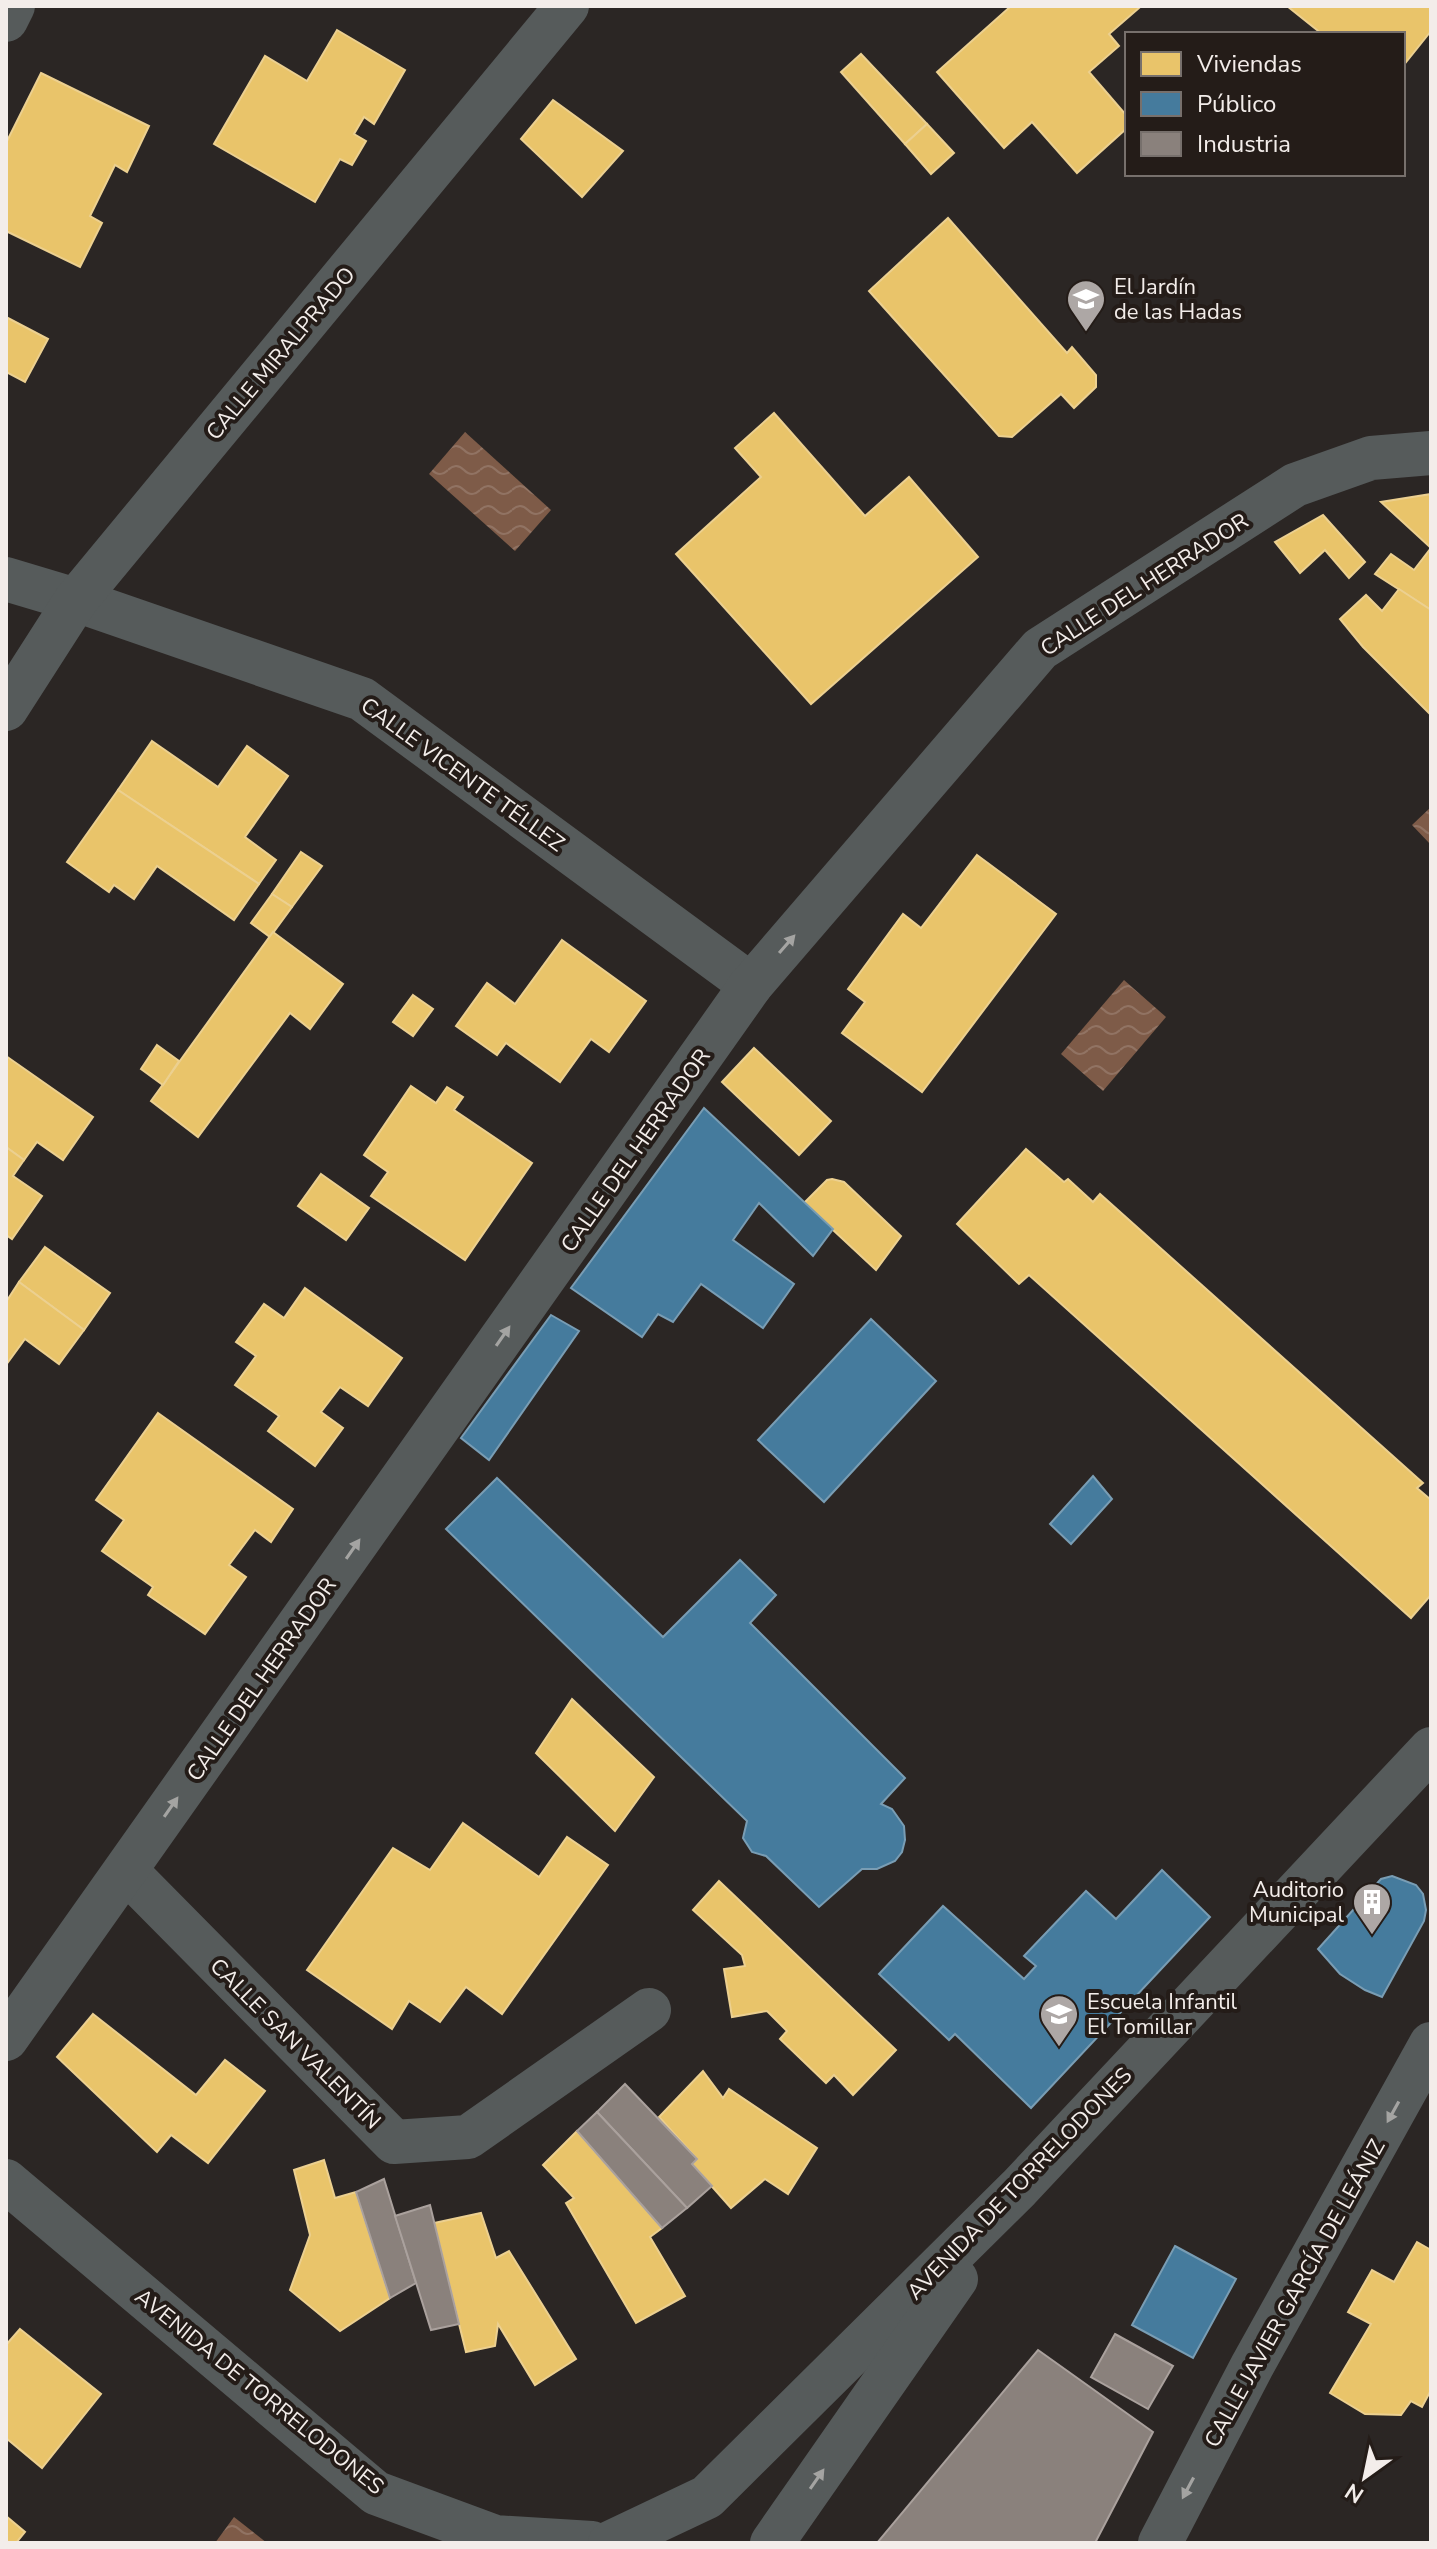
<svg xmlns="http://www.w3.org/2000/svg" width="1437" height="2549" font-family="'Nunito Sans',sans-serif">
<defs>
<pattern id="water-waves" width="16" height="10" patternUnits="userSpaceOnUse" patternTransform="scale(2)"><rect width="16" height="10" fill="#7e5b48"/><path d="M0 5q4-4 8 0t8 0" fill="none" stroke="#917363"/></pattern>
</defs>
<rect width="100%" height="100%" fill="#2b2624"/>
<!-- water -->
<g fill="url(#water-waves)">
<polygon points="465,432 551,510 515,551 429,474"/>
<polygon points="1431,807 1431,845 1412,825"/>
<polygon points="1124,980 1166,1017 1103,1091 1061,1054"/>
<polygon points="234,2517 267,2543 215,2543"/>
</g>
<!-- homes -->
<g fill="#e9c46a" stroke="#ecd090" stroke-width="2">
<polygon points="1011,6 1137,6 1139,8 1109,34 1119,46 1089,72 1127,116 1127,128 1077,173 1032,122 1004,148 937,72"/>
<polygon points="1287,6 1431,6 1431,31 1403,66 1403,34 1322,34"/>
<polygon points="337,30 405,70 374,124 364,117 354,134 366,141 352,165 340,159 315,202 214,144 265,56 307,81"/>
<polygon points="861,54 927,124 905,144 841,72"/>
<polygon points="41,73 149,126 127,172 115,165 90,216 102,223 80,267 6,231 6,143"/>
<polygon points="553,100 623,151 582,197 521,139"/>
<polygon points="927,124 954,153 931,174 905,144"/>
<polygon points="948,218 1067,353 1072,347 1096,375 1096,387 1074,408 1061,394 1012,437 999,436 869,291"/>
<polygon points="6,317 48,339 25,382 6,372"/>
<polygon points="774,413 865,516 909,477 978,557 811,704 676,554 761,477 735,448"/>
<polygon points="1431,494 1431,548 1381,502"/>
<polygon points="1323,515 1365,562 1349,578 1325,550 1300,573 1275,542"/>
<polygon points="1431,548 1431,610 1375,574 1391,554 1414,570"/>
<polygon points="1399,589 1431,610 1431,715 1363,647 1340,619 1366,595 1382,611"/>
<polygon points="152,741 218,787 247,746 288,776 245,837 276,860 259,884 118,790"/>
<polygon points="118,790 259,884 234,920 157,866 134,899 114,885 109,892 67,862"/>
<polygon points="301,852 322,866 292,907 272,894"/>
<polygon points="977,855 1056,914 922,1092 842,1033 865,1002 848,989 903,914 921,928"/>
<polygon points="272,894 292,907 270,937 251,923"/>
<polygon points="273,932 343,984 310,1029 290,1013 198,1137 151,1101"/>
<polygon points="562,940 646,1001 609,1052 591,1039 560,1082 506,1043 497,1055 456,1026 487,983 515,1004"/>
<polygon points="413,995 433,1009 413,1036 393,1022"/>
<polygon points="157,1045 179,1061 163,1085 141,1069"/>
<polygon points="754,1048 831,1121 799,1155 722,1082"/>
<polygon points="6,1056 93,1117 63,1160 37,1142 24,1160 6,1147"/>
<polygon points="411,1086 436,1103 447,1087 463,1097 454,1110 532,1163 465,1260 371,1196 388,1172 364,1155"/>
<polygon points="6,1147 24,1160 13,1176 42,1196 12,1239 6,1235"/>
<polygon points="1026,1149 1064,1182 1068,1179 1093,1202 1100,1194 1423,1483 1417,1488 1431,1500 1431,1595 1411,1618 1029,1275 1019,1284 957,1224"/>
<polygon points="321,1174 369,1208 346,1240 298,1206"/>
<polygon points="832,1179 844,1182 901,1236 876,1270 804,1203 827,1180"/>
<polygon points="45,1247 110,1293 84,1330 19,1282"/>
<polygon points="19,1282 84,1330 59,1364 25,1339 6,1365 6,1302"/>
<polygon points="305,1288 402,1358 368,1406 340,1387 321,1412 343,1428 315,1466 268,1431 279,1416 235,1385 256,1356 236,1342 264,1304 284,1318"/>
<polygon points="158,1413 293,1509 271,1542 255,1530 229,1565 246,1577 205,1634 148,1595 153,1587 102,1551 124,1520 96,1500"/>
<polygon points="572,1699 654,1777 615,1831 536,1753"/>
<polygon points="463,1823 539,1877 567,1837 608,1865 502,2014 466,1987 440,2022 409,2001 392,2029 307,1970 393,1848 430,1870"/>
<polygon points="719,1881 896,2050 853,2095 834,2075 826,2083 780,2039 787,2031 767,2011 732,2017 724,1969 745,1966 742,1955 693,1910"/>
<polygon points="93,2014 196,2095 225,2060 265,2091 208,2163 171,2135 157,2152 57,2057"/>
<polygon points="703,2071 723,2098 729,2089 817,2148 788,2194 765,2179 731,2208 692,2164 697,2159 659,2117"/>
<polygon points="577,2131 662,2228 650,2237 685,2296 636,2323 566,2203 574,2198 543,2165"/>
<polygon points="324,2160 335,2198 356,2192 390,2298 340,2331 290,2290 310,2235 294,2170"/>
<polygon points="481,2213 496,2258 509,2251 576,2359 535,2385 498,2324 495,2346 466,2352 434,2223"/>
<polygon points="1417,2242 1431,2250 1431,2390 1422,2407 1411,2401 1401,2415 1365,2414 1330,2393 1371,2324 1348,2312 1372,2270 1394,2282"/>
<polygon points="20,2329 101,2394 42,2468 6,2438 6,2345"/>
<polygon points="6,2516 25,2532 16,2543 6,2543"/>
</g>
<!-- public -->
<g fill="#457b9d" stroke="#799db4" stroke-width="2">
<polygon points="704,1108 833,1229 813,1256 759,1203 733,1240 794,1284 763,1328 701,1284 673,1322 658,1314 642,1337 571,1288"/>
<polygon points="551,1315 579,1331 489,1460 461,1438"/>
<polygon points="871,1319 936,1381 824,1502 758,1440"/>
<polygon points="1093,1476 1112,1499 1071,1544 1050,1524"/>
<polygon points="497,1478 663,1637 740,1560 776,1595 750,1623 905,1778 881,1804 892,1809 904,1826 905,1840 902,1852 895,1861 877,1869 862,1869 819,1907 766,1856 752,1852 743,1838 747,1821 446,1529"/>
<polygon points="1162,1870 1210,1917 1031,2108 955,2034 949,2040 879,1974 943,1906 1024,1979 1036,1966 1024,1956 1086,1891 1116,1919"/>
<polygon points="1392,1876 1416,1885 1423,1894 1426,1910 1424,1921 1382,1997 1365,1990 1340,1974 1318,1949 1381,1879"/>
<polygon points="1175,2246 1236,2279 1193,2358 1132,2325"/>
</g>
<!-- industry -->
<g fill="#8a817c" stroke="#aaa19d" stroke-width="2">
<polygon points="625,2084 697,2159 692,2164 712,2186 687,2208 597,2112"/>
<polygon points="597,2112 687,2208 662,2228 577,2131"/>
<polygon points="384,2179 416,2283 390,2298 356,2192"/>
<polygon points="430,2205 459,2324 431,2330 395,2216"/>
<polygon points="1115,2334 1173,2366 1148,2409 1091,2377"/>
<polygon points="1038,2350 1153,2432 1095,2543 877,2543"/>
</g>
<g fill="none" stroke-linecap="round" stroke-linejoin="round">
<!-- minor -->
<g stroke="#565b5b" stroke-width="44">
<polyline points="6,20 13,6"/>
<polyline points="6,579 76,600 362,699 751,985"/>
<polyline points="6,709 76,600 567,6"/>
<polyline points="126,1871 394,2142 468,2137 649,2010"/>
<polyline points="6,2039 751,985 1040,649 1295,485 1371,458 1431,453"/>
<polyline points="6,2181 376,2493 495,2537 592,2543"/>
<polyline points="610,2543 707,2497 1019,2188 1431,1749"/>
<polyline points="772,2543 956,2279"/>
<polyline points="1160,2543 1252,2366 1431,2044"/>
</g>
</g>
<!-- one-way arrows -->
<defs><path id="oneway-solid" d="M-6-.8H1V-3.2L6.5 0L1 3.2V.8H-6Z" transform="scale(2)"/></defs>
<g fill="#a4a4a2">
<use href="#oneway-solid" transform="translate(787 944) rotate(-49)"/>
<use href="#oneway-solid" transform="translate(503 1336) rotate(-55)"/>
<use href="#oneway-solid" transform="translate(353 1549) rotate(-55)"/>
<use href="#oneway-solid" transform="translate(171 1807) rotate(-55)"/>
<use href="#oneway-solid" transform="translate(1393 2112) rotate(119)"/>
<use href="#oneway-solid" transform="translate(817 2479) rotate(-55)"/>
<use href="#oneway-solid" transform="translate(1188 2488) rotate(118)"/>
</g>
<!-- icons -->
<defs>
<symbol id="school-pin" viewBox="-11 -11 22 30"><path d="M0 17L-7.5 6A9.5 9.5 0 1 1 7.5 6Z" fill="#ada7a5" stroke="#241c18"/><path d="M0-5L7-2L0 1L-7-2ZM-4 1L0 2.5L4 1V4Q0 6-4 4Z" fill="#fff"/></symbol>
<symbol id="building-pin" viewBox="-11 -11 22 30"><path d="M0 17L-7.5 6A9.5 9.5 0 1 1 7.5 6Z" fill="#ada7a5" stroke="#241c18"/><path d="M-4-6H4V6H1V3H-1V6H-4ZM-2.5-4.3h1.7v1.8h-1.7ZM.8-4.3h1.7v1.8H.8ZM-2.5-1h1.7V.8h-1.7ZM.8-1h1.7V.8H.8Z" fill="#fff"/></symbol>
</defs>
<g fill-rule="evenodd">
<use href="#school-pin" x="1064" y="277" width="44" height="60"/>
<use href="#building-pin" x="1350" y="1880" width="44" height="60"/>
<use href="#school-pin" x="1037" y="1992" width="44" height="60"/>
</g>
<g text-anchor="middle" stroke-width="8" stroke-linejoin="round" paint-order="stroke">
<!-- poi labels -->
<g font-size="22" fill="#f3edea" stroke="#241c18" text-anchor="start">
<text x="1114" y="294">El Jardín<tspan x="1114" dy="25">de las Hadas</tspan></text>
<text x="1344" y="1897" text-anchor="end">Auditorio<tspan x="1344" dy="25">Municipal</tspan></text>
<text x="1087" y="2009">Escuela Infantil<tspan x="1087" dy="25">El Tomillar</tspan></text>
</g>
<!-- street labels -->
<g font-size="22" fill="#f3edea" stroke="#241c18">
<text transform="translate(280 353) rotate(-50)" y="8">CALLE MIRALPRADO</text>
<text transform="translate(1144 584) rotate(-33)" y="8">CALLE DEL HERRADOR</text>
<text transform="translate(463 774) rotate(36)" y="8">CALLE VICENTE TÉLLEZ</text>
<text transform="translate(635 1150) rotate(-55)" y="8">CALLE DEL HERRADOR</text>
<text transform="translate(261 1679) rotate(-55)" y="8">CALLE DEL HERRADOR</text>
<text transform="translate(296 2043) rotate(45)" y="8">CALLE SAN VALENTÍN</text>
<text transform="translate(1019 2183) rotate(-46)" y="8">AVENIDA DE TORRELODONES</text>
<text transform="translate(1294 2293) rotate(-61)" y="8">CALLE JAVIER GARCÍA DE LEÁNIZ</text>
<text transform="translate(260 2391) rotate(39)" y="8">AVENIDA DE TORRELODONES</text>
</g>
</g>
<!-- border -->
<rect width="1437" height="2549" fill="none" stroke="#f3edea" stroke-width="16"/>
<!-- legend -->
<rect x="1125" y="32" width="280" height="144" fill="#241c18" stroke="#77706c" stroke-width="2"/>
<rect x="1141" y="52" width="40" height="24" fill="#e9c46a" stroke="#77706c" stroke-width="2"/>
<text x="1197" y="72" font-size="24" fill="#f3edea">Viviendas</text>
<rect x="1141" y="92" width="40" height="24" fill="#457b9d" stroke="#77706c" stroke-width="2"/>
<text x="1197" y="112" font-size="24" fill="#f3edea">Público</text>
<rect x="1141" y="132" width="40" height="24" fill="#8a817c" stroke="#77706c" stroke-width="2"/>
<text x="1197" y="152" font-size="24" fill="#f3edea">Industria</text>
<!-- north arrow -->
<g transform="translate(1365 2477) rotate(213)" stroke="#241c18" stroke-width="6" paint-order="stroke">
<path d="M0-6L14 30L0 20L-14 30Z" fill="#f3edea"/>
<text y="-12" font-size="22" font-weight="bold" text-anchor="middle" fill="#f3edea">N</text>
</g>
</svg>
